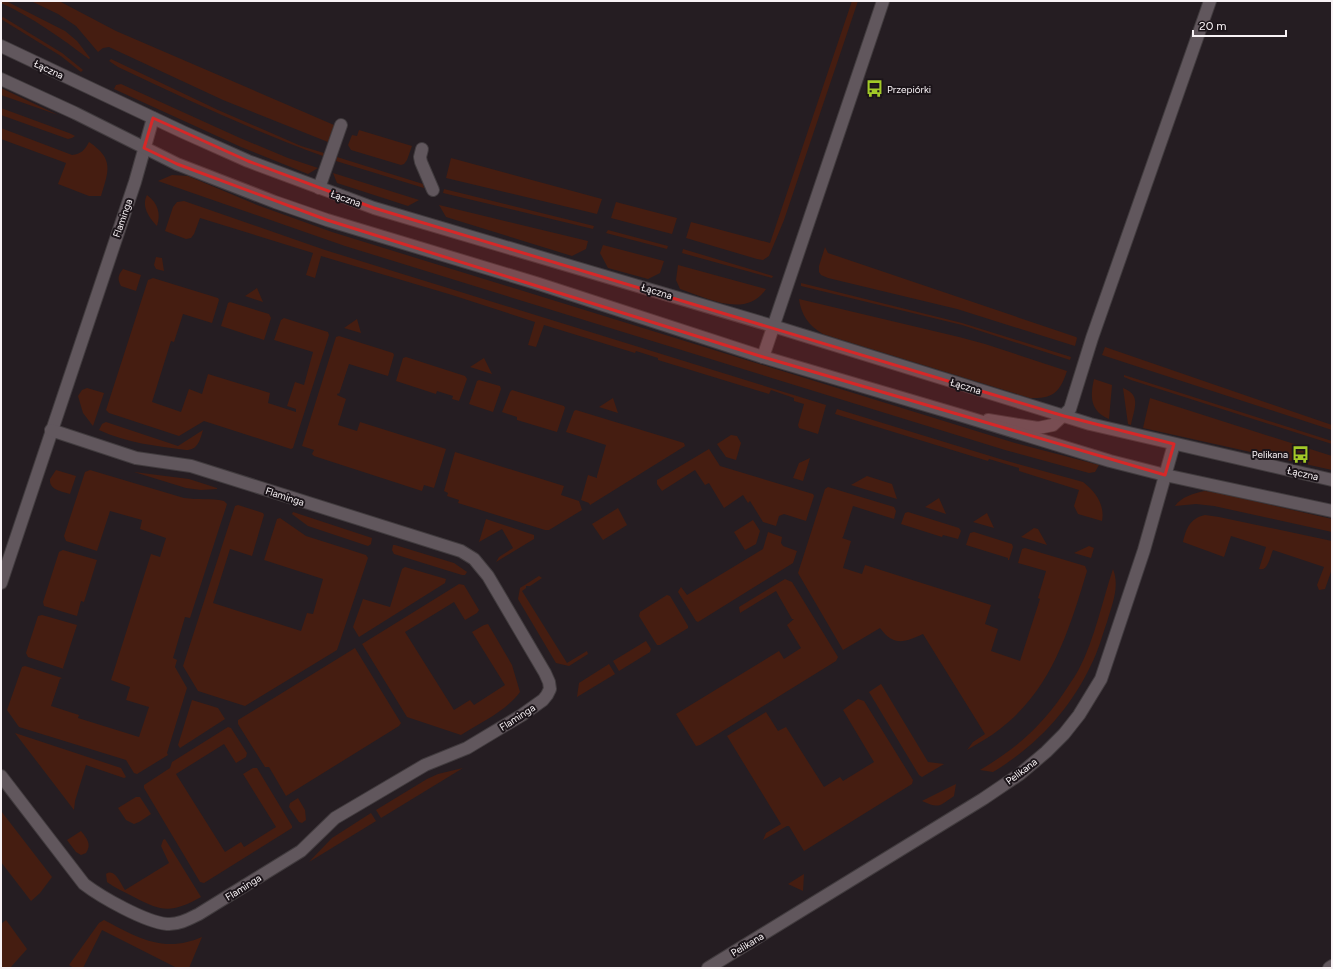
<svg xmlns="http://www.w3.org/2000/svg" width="1333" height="969" font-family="Figtree,sans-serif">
<rect width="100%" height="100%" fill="#251d22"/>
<!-- green -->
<g fill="#451d11">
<path d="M1,1H6L65,31L77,41L90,58L89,59C61,38 32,17 1,3Z"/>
<polygon points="31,1 59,1 116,31 334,125 328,142 223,100 109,47 103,48 98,52 76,26 58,14"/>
<polygon points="852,1 858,1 784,220 769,256 763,260 757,259 686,238 691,222 770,243"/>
<polygon points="3,17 62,53 83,70 81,72 61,56 1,19"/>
<path d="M111,59L218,110L301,146L324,153L323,156C253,131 186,99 118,67L109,61Z"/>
<polygon points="121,84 240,138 288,158 318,168 308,174 241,147 114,89 116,85"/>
<polygon points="1,88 58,115 1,95"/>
<polygon points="1,108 69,133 75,136 72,138 68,139 1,115"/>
<path d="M1,128L72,155C81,154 85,150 89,142C114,159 109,170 101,196H89L58,184L66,163L1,139Z"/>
<polygon points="359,130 412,146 407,160 404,164 401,165 351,150 348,145 352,135 357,136"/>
<polygon points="337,157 423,184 424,188 336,161"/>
<polygon points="451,158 602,199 597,214 446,178"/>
<polygon points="333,173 419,200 408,206 337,183"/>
<polygon points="172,175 188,176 257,205 332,232 1015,443 1099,465 1095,472 1089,473 1005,450 345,246 158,181"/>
<polygon points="444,189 594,226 593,229 443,193"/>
<path d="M147,195C158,203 161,214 157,226C149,218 141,206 147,195Z"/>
<polygon points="184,201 325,250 826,405 818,434 799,428 798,425 804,404 794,401 794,398 771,390 769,394 658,360 658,358 636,351 635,353 544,325 536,347 528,345 535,322 452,295 321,256 315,278 306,275 313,253 200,218 194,234 191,238 186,239 165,231 173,207 177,202"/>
<polygon points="616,202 677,218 672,234 611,218"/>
<polygon points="439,205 588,241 586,249 572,256 446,217"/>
<polygon points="608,230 668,246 667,249 606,233"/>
<polygon points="603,245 664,261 660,273 648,279 608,268 600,253"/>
<polygon points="825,247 828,253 1076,337 1077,338 1075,346 957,309 828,278 821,275 819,272 819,266"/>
<polygon points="683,249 773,276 772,278 682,253"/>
<polygon points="156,257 162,258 164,271 156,269 154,265"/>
<path d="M678,265L766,289C746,319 707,298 680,289L676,280Z"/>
<path d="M123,269L141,275L136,291L121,286C117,279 118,275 123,269Z"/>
<polygon points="153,278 218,298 219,300 212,323 183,314 174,342 171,341 152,402 181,412 189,389 202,394 208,374 270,393 268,403 296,412 296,409 287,406 295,382 304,385 313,352 274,340 281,320 284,318 328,332 329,335 293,448 291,449 204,421 179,436 109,413 106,410 148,280"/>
<polygon points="801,283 962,323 1071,357 1070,360 962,325 801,286"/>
<polygon points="257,288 263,302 245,296"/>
<path d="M799,299L959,337L985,344L1067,371C1060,392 1053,399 1030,398L823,334C809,326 801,315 799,299Z"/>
<polygon points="230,302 269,314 271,318 264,340 221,326 228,303"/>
<polygon points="357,319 361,333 344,328"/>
<polygon points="339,336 393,353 394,355 388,376 349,364 339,394 338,393 337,395 346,399 338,425 357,431 360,422 446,449 434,488 424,485 422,491 314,456 312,454 314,450 302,446 336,337"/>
<polygon points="1105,347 1332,425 1332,430 1102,355"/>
<polygon points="406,357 465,376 467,379 459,401 452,399 453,396 437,391 436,394 396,381 403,358"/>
<polygon points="484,358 492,374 470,367"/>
<polygon points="1124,375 1332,441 1332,444 1131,380 1124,377"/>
<path d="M1094,379L1112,385L1109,419C1090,411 1090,397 1094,379Z"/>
<polygon points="479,380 500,386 501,389 493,412 469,404 477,381"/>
<polygon points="87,388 104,393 93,426 83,413 78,396 82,390"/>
<path d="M1123,388C1142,395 1134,409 1131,425L1128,424Z"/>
<polygon points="512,390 564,406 565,408 557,432 517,420 517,417 502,412 510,392"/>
<polygon points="613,398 618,413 599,407"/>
<polygon points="1150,398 1332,456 1332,470 1143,428"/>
<path d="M837,409L1000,459L1083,482C1096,492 1105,505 1102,521L1078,514L1074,506L1079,490L1019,471V468L989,459L988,461L835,414Z"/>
<polygon points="576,410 684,443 685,446 590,505 589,503 581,500 588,475 597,478 597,476 606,445 566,432 574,411"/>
<path d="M106,422L178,446L203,430C200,440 198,450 186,450C156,446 127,443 99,430L102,424Z"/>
<polygon points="731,435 737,436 741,443 736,460 726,457 717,444"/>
<polygon points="709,449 720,466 813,494 814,496 806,521 784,514 779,516 776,526 763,522 750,501 748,503 743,495 724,508 709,483 705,485 695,470 662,491 657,484 657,480"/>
<polygon points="455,452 564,486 561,495 579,501 582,510 549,530 545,530 458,503 459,500 447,496 448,493 444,491"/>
<polygon points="810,458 803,481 793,478 799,463"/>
<path d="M56,470L76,476L70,494C61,491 49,490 50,479Z"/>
<path d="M90,470L184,498C198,500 211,498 224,501L227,504L190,618L185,617L173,658L177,660L175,667L187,688L167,753L168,755L137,774L134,773L126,760L19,727L7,710L22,667L25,666L62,678L60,679L51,706L79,715L78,718L139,737L149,707L126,700L130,687L111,680L151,554L160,557L166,538L140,529L142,520L110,511L97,551L66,541L64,536L85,472Z"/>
<polygon points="134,472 189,479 217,488 217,489 201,490 186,488"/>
<polygon points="867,476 892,484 897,499 851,485"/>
<path d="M828,487L894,507L896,511L894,519L853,506L843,537L842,538L851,541L843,568L862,574L865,565L991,605L985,624L998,629L991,651L1020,661L1040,599L1038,598L1046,571L1018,563L1022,549L1025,548L1085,566L1087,571C1069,630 1052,689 1000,729C990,737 978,743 967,750L973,742L985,734L923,634C905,642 894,647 880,628L843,650L798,573L825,489Z"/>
<path d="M1205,491L1218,493L1332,519V532L1214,506L1196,504L1175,506C1181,497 1194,493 1205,491Z"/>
<polygon points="939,498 946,514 925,507"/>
<polygon points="238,505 263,513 264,515 252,556 230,549 213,603 301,631 307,613 313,614 323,579 264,560 277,519 280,518 306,536 366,555 368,558 337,650 245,706 198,691 183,666 235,506"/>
<polygon points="618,508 627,525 603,540 592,524"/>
<polygon points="293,512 372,538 371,544 368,546 308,526 292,514"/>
<polygon points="908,512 959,528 961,531 958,539 943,535 942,537 901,524 905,513"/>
<polygon points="987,513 994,528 973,522"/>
<path d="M1205,515L1219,517L1332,541V569L1325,589L1319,590L1317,585L1324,567L1273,550C1270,556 1268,572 1259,569L1266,547L1231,536L1224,557L1183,542C1186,529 1190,518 1205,515Z"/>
<polygon points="486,519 534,535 534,539 496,562 499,557 513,548 502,529 479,542"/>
<polygon points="753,520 760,531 756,544 745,550 734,532"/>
<polygon points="1034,528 1038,529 1047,545 1021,537"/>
<polygon points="768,532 782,537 781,543 783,546 797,551 793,563 698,622 696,621 678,592 679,590 681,587 687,595 763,549"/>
<polygon points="974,532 1012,544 1013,547 1009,560 1008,560 1008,558 966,545 970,533"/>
<polygon points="393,545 395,545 454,563 467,572 465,575 462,575 394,554 392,550"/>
<polygon points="1089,546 1094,548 1091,558 1074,553"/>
<polygon points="63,550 97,560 84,602 81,601 77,616 44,606 43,602 59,552"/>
<polygon points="405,567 446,579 445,583 359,637 353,627 363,599 390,607 402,569"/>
<path d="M1113,569C1120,587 1112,604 1107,622C1102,636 1098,652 1091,665C1070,710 1035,747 993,772L980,770C1019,747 1045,723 1069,685C1072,680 1076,675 1079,669C1095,638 1102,602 1113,569Z"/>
<polygon points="539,576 542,578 530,586 526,586 526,588 522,591 567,663 587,651 588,654 569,666 556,663 518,599 520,588"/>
<polygon points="785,579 792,582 838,657 836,661 700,745 696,746 676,714 779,651 784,659 801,648 787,625 794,619 792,619 776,591 740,613 739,607"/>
<path d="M459,584L464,585L479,610L477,613L465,620L454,602L405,632L454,710L470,700L474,705L505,685L472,632L484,625L488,624L512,665L520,692C505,712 481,722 461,735L407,717L362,644Z"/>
<polygon points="667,595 670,596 688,626 688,628 660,645 657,645 639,616 640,612"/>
<polygon points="42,615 77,625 63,668 64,669 28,657 26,653 38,616"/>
<polygon points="646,641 651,649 650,652 619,671 613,661"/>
<polygon points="355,648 401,723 399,726 286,796 269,767 265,767 238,724 238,720"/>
<polygon points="609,664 615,674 577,697 579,683"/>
<polygon points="881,684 928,762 944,764 922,777 919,775 869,692"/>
<polygon points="858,699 864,701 913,780 912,784 804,851 789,826 787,826 763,840 766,833 781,824 727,736 766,712 778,731 786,727 824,787 840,777 843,781 874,762 843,710"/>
<polygon points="192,700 218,708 225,719 180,748 178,745"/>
<polygon points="228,727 231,728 247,753 246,757 236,763 224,744 176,774 225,852 241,842 244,847 276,827 243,774 253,768 257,768 292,826 292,828 204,883 200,882 144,788 144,785 170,768 172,762"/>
<polygon points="15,733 121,768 126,777 124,778 86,765 75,801 74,810"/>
<polygon points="463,768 381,818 376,810 427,779 438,774"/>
<path d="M956,784L954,796C939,806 940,809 922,801Z"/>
<polygon points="136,797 140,797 151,814 139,822 134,824 126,820 118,808"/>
<polygon points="298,798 305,810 306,820 302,823 299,822 289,807 290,803"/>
<polygon points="1,811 52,877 40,893 31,901 1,862"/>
<polygon points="371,813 376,821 309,862 332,838"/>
<path d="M81,831C87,839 92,844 86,853L81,855L76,852L67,840Z"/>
<path d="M165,839L201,897C172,913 162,912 134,897C125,892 115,888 107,882L106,874C115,868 120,883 125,890L169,863L161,846L163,840Z"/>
<polygon points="804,874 803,891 788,884"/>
<polygon points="6,920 27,949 10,968 1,968 1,924"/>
<path d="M104,920C129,933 156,950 187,942C192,941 197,939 202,937L189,968H177L102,930L83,968H74L69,965L99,923Z"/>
</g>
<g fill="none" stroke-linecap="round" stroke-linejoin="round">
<defs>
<g id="service">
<polyline points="422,149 420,157 421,162 433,190"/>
<polyline points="319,188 341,125"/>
<polyline points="988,420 1038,428 1053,425 1070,409 1092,338 1210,1"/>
</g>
<g id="minor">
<polyline points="763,357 883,1"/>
<polyline points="1,583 135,182 153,118"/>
<path d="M1,776L84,884C101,897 145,922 167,924C178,925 189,919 199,914L301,851L335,818L425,765L467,748L522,715L543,700L547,695L550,689L549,682L545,673L488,576L474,559L461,551L191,466L136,458L51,430"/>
<polyline points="708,968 983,799 1020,774 1046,752 1064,734 1079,715 1101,679 1144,550 1174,444"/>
<polyline points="1329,968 1332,966"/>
</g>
<g id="tertiary">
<polyline points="1,46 183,132 248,161 374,208 773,326 1090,424 1332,480"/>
<polyline points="1,79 75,113 177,164 275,202 327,220 539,284 763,357 963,416 1110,461 1165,475 1332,511"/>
</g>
</defs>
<!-- service casing -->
<use href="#service" stroke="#413b3e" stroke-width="14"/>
<!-- minor casing -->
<use href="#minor" stroke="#413b3e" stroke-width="14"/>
<!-- tertiary casing -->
<use href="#tertiary" stroke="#413b3e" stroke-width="14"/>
<!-- service -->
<use href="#service" stroke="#61575d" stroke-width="12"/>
<!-- minor -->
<use href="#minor" stroke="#61575d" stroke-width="12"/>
<!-- tertiary -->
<use href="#tertiary" stroke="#61575d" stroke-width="12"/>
</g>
<!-- marked area -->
<path fill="#d62828" fill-opacity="0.2" stroke="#d62828" stroke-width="3" stroke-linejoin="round" d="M153,118L248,161L374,208L1064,416L1174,444L1165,475L763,357L327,220L177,164L144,148Z"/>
<!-- icons -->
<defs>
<symbol id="bus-bare" viewBox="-9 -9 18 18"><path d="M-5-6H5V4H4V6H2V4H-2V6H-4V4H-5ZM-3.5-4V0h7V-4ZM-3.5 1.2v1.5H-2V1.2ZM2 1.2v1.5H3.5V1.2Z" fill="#a2c928" stroke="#1b1419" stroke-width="2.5" paint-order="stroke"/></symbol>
</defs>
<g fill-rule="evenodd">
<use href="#bus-bare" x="862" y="76" width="25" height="25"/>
<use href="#bus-bare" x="1288" y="442" width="25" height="25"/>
</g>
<g text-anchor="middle" stroke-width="4" stroke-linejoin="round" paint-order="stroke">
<!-- street labels -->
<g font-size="10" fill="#f8f2f5" stroke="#1b1419">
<text transform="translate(49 69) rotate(25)" y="4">Łączna</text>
<text transform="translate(346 198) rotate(20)" y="4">Łączna</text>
<text transform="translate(122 218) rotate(-71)" y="4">Flaminga</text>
<text transform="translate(657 291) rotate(17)" y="4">Łączna</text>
<text transform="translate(966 386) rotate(17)" y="4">Łączna</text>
<text transform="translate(1303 473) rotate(13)" y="4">Łączna</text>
<text transform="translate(285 496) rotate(18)" y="4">Flaminga</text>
<text transform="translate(517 717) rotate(-33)" y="4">Flaminga</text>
<text transform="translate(1021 771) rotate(-37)" y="4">Pelikana</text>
<text transform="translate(243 887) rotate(-32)" y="4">Flaminga</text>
<text transform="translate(747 944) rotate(-31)" y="4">Pelikana</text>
</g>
<!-- poi labels -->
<g font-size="10" fill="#f8f2f5" stroke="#1b1419" text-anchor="start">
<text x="887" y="93">Przepiórki</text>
<text x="1288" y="458" text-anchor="end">Pelikana</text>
</g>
</g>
<!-- border -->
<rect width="1333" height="969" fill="none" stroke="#f8f2f5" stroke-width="4"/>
<!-- scale -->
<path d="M1193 30v6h93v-6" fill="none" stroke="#f8f2f5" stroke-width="2"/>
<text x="1199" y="30" font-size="12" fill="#f8f2f5" stroke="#1b1419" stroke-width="3" paint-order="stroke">20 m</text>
</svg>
